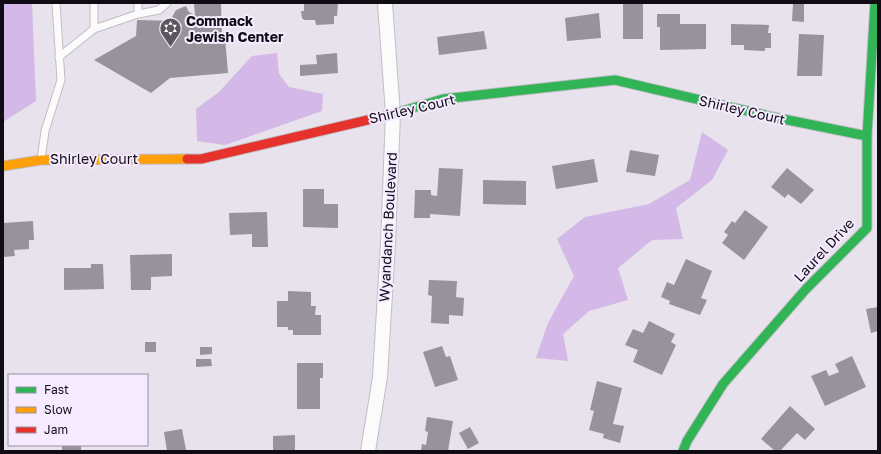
<svg xmlns="http://www.w3.org/2000/svg" width="881" height="454" font-family="'Golos Text',sans-serif">
<rect width="100%" height="100%" fill="#e7e2ec"/>
<!-- forest -->
<g fill="#d3b8e8">
<polygon points="3,3 32,3 36,101 3,122"/>
<polygon points="277,53 279,74 289,87 323,94 322,111 225,145 197,141 196,109 219,92 252,56"/>
<polygon points="702,132 728,150 712,180 676,208 683,239 652,240 618,268 628,300 589,311 563,334 568,361 536,358 548,323 574,276 557,239 585,217 649,204 690,180"/>
</g>
<!-- building -->
<g fill="#97939b">
<polygon points="194,3 221,3 222,36 225,38 228,73 170,78 151,93 94,60 136,36 137,20 178,21 172,17 176,10 186,6 189,12 195,15"/>
<polygon points="304,3 338,3 337,16 334,16 334,24 316,25 315,20 304,20 302,18 301,11 304,11"/>
<rect x="623" y="3" width="20" height="36"/>
<polygon points="793,4 804,4 804,22 792,21"/>
<polygon points="599,13 601,38 567,41 565,18"/>
<polygon points="657,14 680,14 680,24 706,24 706,49 660,50 660,27 657,27"/>
<polygon points="731,24 769,25 768,33 771,33 771,48 765,48 765,51 744,50 744,45 731,45"/>
<polygon points="484,31 487,49 439,55 437,37"/>
<polygon points="799,34 824,35 822,76 797,76"/>
<polygon points="337,53 338,73 300,76 300,65 317,64 316,55"/>
<polygon points="630,150 659,155 655,176 626,172"/>
<polygon points="594,159 598,182 556,189 552,166"/>
<polygon points="439,168 463,169 460,216 430,214 430,218 414,218 415,190 431,190 431,195 437,196"/>
<polygon points="787,168 814,190 801,204 788,194 785,198 771,187"/>
<polygon points="483,180 526,181 526,205 483,204"/>
<polygon points="303,189 324,189 324,204 338,204 338,228 303,227"/>
<polygon points="745,210 768,227 744,260 722,243 728,235 724,232 732,221 735,223"/>
<polygon points="267,212 268,247 252,247 252,234 230,235 229,213"/>
<polygon points="33,221 34,240 29,240 29,249 14,250 15,256 3,257 3,223"/>
<polygon points="172,254 172,276 151,277 151,290 131,290 130,255"/>
<polygon points="686,259 712,271 701,298 707,300 700,315 669,304 670,301 661,297 667,282 674,285"/>
<polygon points="91,264 103,264 104,289 64,290 64,268 91,268"/>
<polygon points="429,280 457,281 456,297 464,298 463,316 449,315 449,324 431,323 432,296 428,295"/>
<polygon points="288,291 311,292 311,306 316,306 315,315 321,315 321,335 293,335 293,330 288,330 288,327 277,327 277,301 288,301"/>
<polygon points="878,307 878,331 871,333 866,309"/>
<polygon points="649,321 675,334 671,342 676,345 662,375 633,362 638,350 625,345 633,329 643,333"/>
<rect x="145" y="342" width="11" height="10"/>
<polygon points="442,346 446,357 450,356 458,380 435,387 423,352"/>
<polygon points="200,347 212,347 212,354 200,355"/>
<polygon points="852,356 866,387 825,406 811,376 826,370 829,376 839,372 835,364"/>
<polygon points="196,359 211,359 212,366 196,367"/>
<polygon points="297,363 323,363 323,378 320,378 320,409 297,409"/>
<polygon points="597,381 622,388 613,424 624,426 620,443 603,438 604,434 589,430 594,411 590,410"/>
<polygon points="790,406 815,429 805,440 797,433 780,451 775,451 761,439"/>
<polygon points="427,417 453,421 448,451 421,451 422,444 426,445 428,432 425,431"/>
<polygon points="470,427 479,443 468,449 459,433"/>
<polygon points="182,429 186,450 167,451 164,432"/>
<polygon points="295,435 295,451 273,451 273,436"/>
<rect x="62" y="445" width="19" height="6"/>
</g>
<g fill="none" stroke-linecap="round" stroke-linejoin="round">
<defs>
<g id="lane">
<polyline points="138,3 138,14 159,10 167,3"/>
<polyline points="94,29 138,14"/>
<polyline points="59,57 94,29 94,3"/>
<polyline points="41,160 45,131 61,80 56,3"/>
</g>
<polyline id="street" points="368,451 380,377 388,244 393,114 385,3"/>
<g id="fast">
<polyline points="389,115 443,99 615,80 773,117 867,136"/>
<polyline points="683,451 687,441 723,384 806,289 867,228 867,136 875,3"/>
</g>
<polyline id="slow" points="3,166 41,160 187,159"/>
<polyline id="jam" points="187,159 201,159 389,115"/>
</defs>
<!-- lane casing -->
<use href="#lane" stroke="#c1bdc5" stroke-width="9"/>
<!-- street casing -->
<use href="#street" stroke="#c1bdc5" stroke-width="16"/>
<!-- fast casing -->
<use href="#fast" stroke="#c1bdc5" stroke-width="11"/>
<!-- slow casing -->
<use href="#slow" stroke="#c1bdc5" stroke-width="11"/>
<!-- jam casing -->
<use href="#jam" stroke="#c1bdc5" stroke-width="11"/>
<!-- lane -->
<use href="#lane" stroke="#fbfbfc" stroke-width="7"/>
<!-- street -->
<use href="#street" stroke="#fbfbfc" stroke-width="14"/>
<!-- fast -->
<use href="#fast" stroke="#30b455" stroke-width="9"/>
<!-- slow -->
<use href="#slow" stroke="#ff9f0a" stroke-width="9"/>
<!-- jam -->
<use href="#jam" stroke="#e5322d" stroke-width="9"/>
</g>
<!-- icons -->
<defs>
<symbol id="synagogue-pin" viewBox="-11 -11 22 30"><path d="M0 17L-7.5 6A9.5 9.5 0 1 1 7.5 6Z" fill="#5b575f" stroke="#f5eaff"/><path d="M0-6.5L5.6 3.2H-5.6ZM0 6.5L5.6-3.2H-5.6Z" fill="#fff"/></symbol>
</defs>
<g fill-rule="evenodd">
<use href="#synagogue-pin" x="158" y="16" width="25" height="34"/>
</g>
<g text-anchor="middle" stroke-width="4" stroke-linejoin="round" paint-order="stroke">
<!-- poi labels -->
<g font-size="14" font-weight="bold" fill="#100c13" stroke="#f5eaff" text-anchor="start">
<text x="186" y="26">Commack<tspan x="186" dy="16">Jewish Center</tspan></text>
</g>
<!-- street labels -->
<g font-size="14" fill="#100c13" stroke="#f5eaff">
<text transform="translate(412 109) rotate(-13)" y="5">Shirley Court</text>
<text transform="translate(742 110) rotate(13)" y="5">Shirley Court</text>
<text x="94" y="164">Shirley Court</text>
<text transform="translate(388 227) rotate(-87)" y="5">Wyandanch Boulevard</text>
<text transform="translate(824 250) rotate(-47)" y="5">Laurel Drive</text>
</g>
</g>
<!-- border -->
<rect width="881" height="454" fill="none" stroke="#100c13" stroke-width="8"/>
<!-- legend -->
<rect x="8" y="374" width="140" height="72" fill="#f5eaff" stroke="#9991a1"/>
<rect x="16" y="387" width="20" height="6" fill="#30b455" stroke="#9991a1"/>
<text x="44" y="394" font-size="12" fill="#100c13">Fast</text>
<rect x="16" y="407" width="20" height="6" fill="#ff9f0a" stroke="#9991a1"/>
<text x="44" y="414" font-size="12" fill="#100c13">Slow</text>
<rect x="16" y="427" width="20" height="6" fill="#e5322d" stroke="#9991a1"/>
<text x="44" y="434" font-size="12" fill="#100c13">Jam</text>
</svg>
